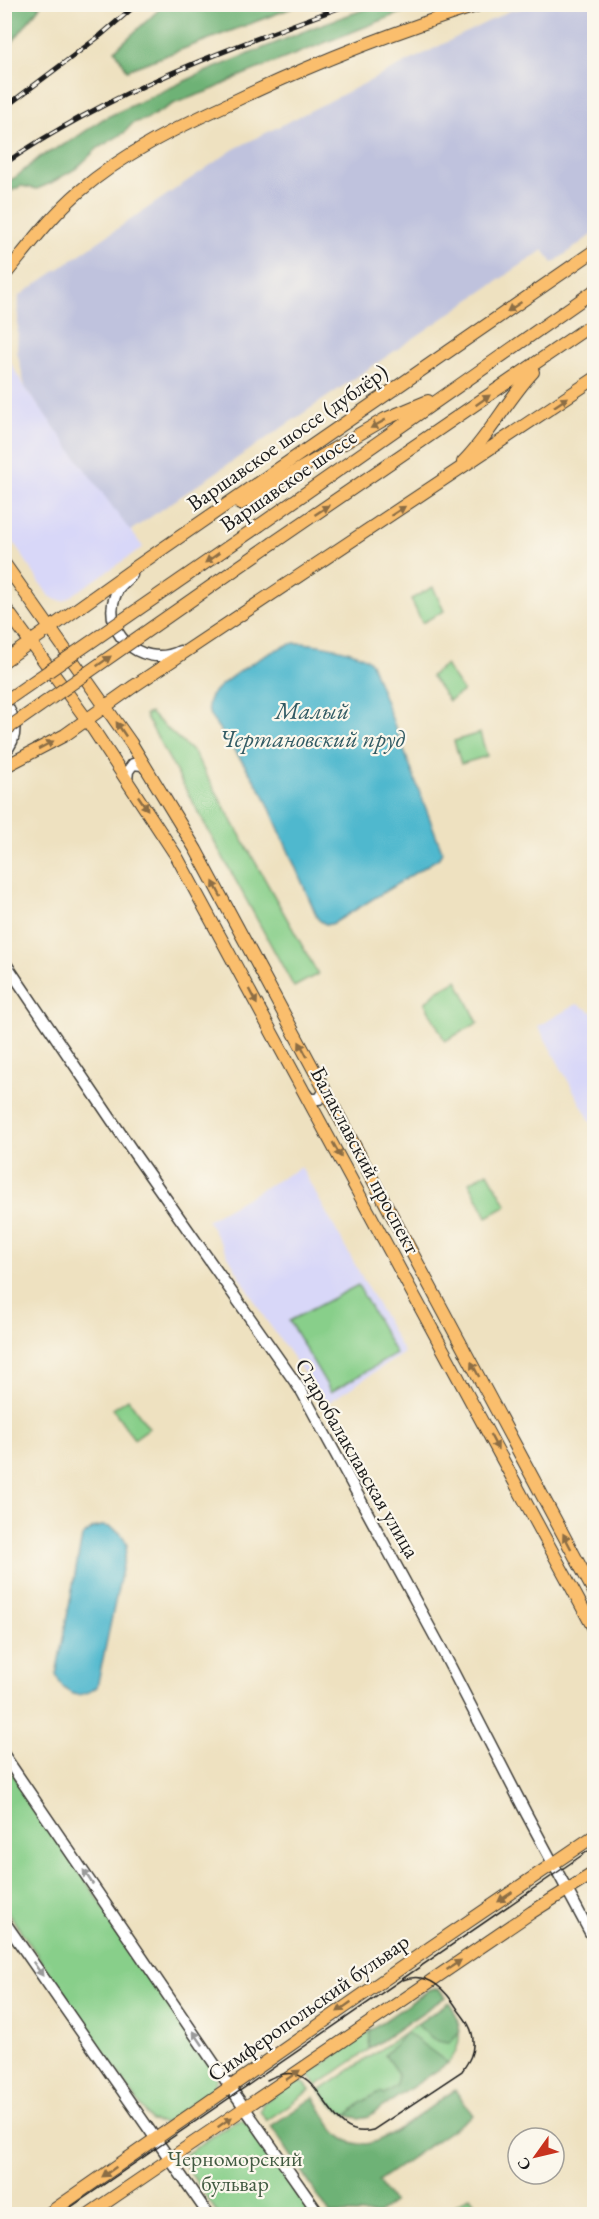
<svg xmlns="http://www.w3.org/2000/svg" width="599" height="2219" font-family="'EB Garamond',serif">
<rect width="100%" height="100%" fill="#fbf7ec"/>
<filter id="ink" filterUnits="userSpaceOnUse"><feTurbulence type="fractalNoise" baseFrequency=".0167" numOctaves="2"/><feDisplacementMap in="SourceGraphic" scale="12" xChannelSelector="R" yChannelSelector="G"/><feConvolveMatrix kernelMatrix="1 2 1 2 8 2 1 2 1" color-interpolation-filters="sRGB"/></filter>
<filter id="wash" filterUnits="userSpaceOnUse"><feTurbulence type="fractalNoise" baseFrequency=".008" numOctaves="4" result="noise"/><feDisplacementMap in="SourceGraphic" scale="24" xChannelSelector="R" yChannelSelector="G"/><feGaussianBlur stdDeviation="1.35" result="paint"/><feColorMatrix in="noise" values="0 0 0 0 0 0 0 0 0 0 0 0 0 0 0 0 0 1.4 0 .05"/><feComposite in="paint" operator="in"/></filter>
<g filter="url(#wash)">
<rect width="100%" height="100%" fill="#eee1c0"/>
<!-- built -->
<g fill="#d8d7f8">
<polygon points="4,352 25,387 143,547 64,601 56,600 48,595 5,529"/>
<polygon points="577,1004 594,1013 594,1128 538,1026"/>
<polygon points="301,1167 404,1353 326,1404 264,1317 207,1220"/>
</g>
<!-- industrial -->
<polygon fill="#bfc2dd" points="538,5 594,5 594,233 553,263 543,250 130,531 25,387 17,351 19,296 234,149 509,11"/>
<!-- green -->
<g fill="#88cf8a" stroke="#527653" stroke-width="1.5">
<polygon points="433,587 444,611 422,623 411,599"/>
<polygon points="445,665 463,691 449,701 431,676"/>
<polygon points="150,713 194,753 318,974 294,987 145,715"/>
<polygon points="480,733 487,756 461,764 454,741"/>
<polygon points="457,980 478,1023 445,1041 425,1003 437,991"/>
<polygon points="488,1172 507,1206 487,1217 469,1182"/>
<polygon points="358,1285 396,1354 331,1392 289,1321"/>
<polygon points="128,1399 149,1428 134,1439 113,1409"/>
<polygon points="4,1762 218,2072 214,2088 165,2123 151,2121 5,1908"/>
<polygon points="435,1988 439,1989 445,1997 316,2086 308,2074 429,1990"/>
<path d="M449,2002C462,2021 464,2045 448,2063L369,2116C347,2121 333,2108 320,2091Z"/>
<polygon points="294,2081 305,2084 310,2090 266,2121 260,2111 263,2103"/>
<polygon points="242,2120 249,2124 313,2214 218,2214 180,2158 233,2123"/>
<polygon points="470,2196 482,2214 442,2214"/>
</g>
<!-- forest -->
<g fill="#6eb276" stroke="#456749" stroke-width="1.5">
<polygon points="5,4 41,5 11,44 5,41"/>
<polygon points="164,5 164,4 300,5 127,70 115,50"/>
<polygon points="377,5 421,5 240,76 214,89 173,104 147,119 133,123 124,133 98,148 77,168 51,183 37,189 21,186 5,194 5,183 16,177 40,157 71,141 103,119 200,74 317,26"/>
<polygon points="435,1988 439,1989 445,1997 369,2049 370,2031 429,1990"/>
<path d="M449,2002L454,2010L460,2031L449,2043C433,2042 428,2035 417,2024Z"/>
<path d="M406,2032L448,2063L369,2116L359,2118L348,2116C356,2104 367,2099 380,2092L384,2094L396,2086L398,2074L385,2055Z"/>
<path d="M455,2090L473,2115L378,2181L393,2203L377,2214H330L271,2126L314,2097C322,2110 331,2131 344,2139C353,2144 361,2145 371,2143C391,2138 436,2102 455,2090Z"/>
</g>
<!-- water -->
<g fill="#50b8ce" stroke="#366a75" stroke-width="1.5">
<path d="M295,643C312,643 361,650 371,663L442,851L439,858L334,923C327,926 324,924 318,919L264,795L244,764L210,716C208,710 207,704 210,698C217,682 277,646 295,643Z"/>
<path d="M101,1526C114,1526 124,1533 127,1546L97,1687C79,1701 64,1695 56,1675L82,1537L93,1528Z"/>
</g>
</g>
<g filter="url(#ink)">
<g fill="none" stroke-linecap="round" stroke-linejoin="round">
<defs>
<g id="minor">
<path d="M132,575C128,579 123,583 119,588C95,628 140,671 180,651"/>
<path d="M4,702C17,718 19,738 4,753"/>
<polyline points="127,780 128,771 133,764 142,765 147,770"/>
<polyline points="4,961 136,1156 302,1392 441,1648 526,1813 594,1940"/>
<polyline points="306,1094 310,1099 319,1099 324,1092 324,1087"/>
<polyline points="4,1755 237,2097 319,2214"/>
<polyline points="4,1921 208,2214"/>
</g>
<g id="major">
<path d="M4,276C29,246 51,216 80,191C124,153 176,128 228,104C313,63 392,32 482,4"/>
<path d="M463,462C490,435 507,400 533,372"/>
<polyline points="240,504 385,419 428,401"/>
<polyline points="260,525 594,291"/>
<polyline points="273,543 594,323"/>
<polyline points="4,563 131,743 196,850 594,1592"/>
<polyline points="4,606 87,720 177,857 594,1629"/>
<polyline points="4,661 136,567 594,251"/>
<polyline points="4,767 65,735 134,686 594,379"/>
<polyline points="48,2214 431,1947 594,1836"/>
<polyline points="89,2214 532,1912 594,1873"/>
</g>
</defs>
<!-- minor casing -->
<use href="#minor" stroke="#3c3a35" stroke-width="13"/>
<!-- major casing -->
<use href="#major" stroke="#3c3a35" stroke-width="14"/>
<!-- minor -->
<use href="#minor" stroke="#fff" stroke-width="10"/>
<!-- major -->
<use href="#major" stroke="#fabe6d" stroke-width="12"/>
<!-- tram -->
<g stroke="#1c1c1c" stroke-width="1.5">
<path d="M267,2080C326,2048 321,2144 373,2130L462,2071C469,2061 474,2053 473,2041C473,2029 466,2020 459,2011C447,1992 429,1970 403,1980"/>
<polyline points="61,2214 594,1847"/>
</g>
<defs>
<g id="rail">
<polyline points="4,108 101,35 137,4"/>
<path d="M4,164C109,92 231,47 350,4"/>
</g>
</defs>
<!-- rail casing -->
<use href="#rail" stroke="#1c1c1c" stroke-width="5"/>
<!-- rail -->
<use href="#rail" stroke="#fbf7ec" stroke-width="3" stroke-dasharray="9" stroke-linecap="butt"/>
<defs>
<g id="major-bridge">
<polyline points="4,702 260,525"/>
<polyline points="4,731 273,543"/>
</g>
</defs>
<!-- major-bridge casing -->
<use href="#major-bridge" stroke="#3c3a35" stroke-width="14" stroke-linecap="butt"/>
<!-- major-bridge -->
<use href="#major-bridge" stroke="#fabe6d" stroke-width="12"/>
</g>
<!-- one-way arrows -->
<defs><path id="oneway-solid" d="M-6-.8H1V-3.2L6.5 0L1 3.2V.8H-6Z" transform="scale(1.5)"/></defs>
<g fill="#8b6d44">
<use href="#oneway-solid" transform="translate(514 307) rotate(146)"/>
<use href="#oneway-solid" transform="translate(483 400) rotate(-35)"/>
<use href="#oneway-solid" transform="translate(561 402) rotate(-34)"/>
<use href="#oneway-solid" transform="translate(378 424) rotate(151)"/>
<use href="#oneway-solid" transform="translate(322 510) rotate(-34)"/>
<use href="#oneway-solid" transform="translate(398 511) rotate(-33)"/>
<use href="#oneway-solid" transform="translate(212 558) rotate(145)"/>
<use href="#oneway-solid" transform="translate(104 661) rotate(-35)"/>
<use href="#oneway-solid" transform="translate(121 729) rotate(-124)"/>
<use href="#oneway-solid" transform="translate(46 745) rotate(-28)"/>
<use href="#oneway-solid" transform="translate(143 803) rotate(56)"/>
<use href="#oneway-solid" transform="translate(217 889) rotate(-118)"/>
<use href="#oneway-solid" transform="translate(253 997) rotate(62)"/>
<use href="#oneway-solid" transform="translate(303 1049) rotate(-118)"/>
<use href="#oneway-solid" transform="translate(337 1150) rotate(61)"/>
<use href="#oneway-solid" transform="translate(475 1369) rotate(-118)"/>
<use href="#oneway-solid" transform="translate(494 1442) rotate(62)"/>
<use href="#oneway-solid" transform="translate(567 1541) rotate(-118)"/>
<use href="#oneway-solid" transform="translate(505 1897) rotate(146)"/>
<use href="#oneway-solid" transform="translate(454 1965) rotate(-34)"/>
<use href="#oneway-solid" transform="translate(344 2007) rotate(145)"/>
<use href="#oneway-solid" transform="translate(293 2075) rotate(-35)"/>
<use href="#oneway-solid" transform="translate(225 2122) rotate(-35)"/>
<use href="#oneway-solid" transform="translate(109 2172) rotate(145)"/>
</g>
<g fill="#999">
<use href="#oneway-solid" transform="translate(88 1877) rotate(-124)"/>
<use href="#oneway-solid" transform="translate(38 1969) rotate(55)"/>
<use href="#oneway-solid" transform="translate(198 2038) rotate(-124)"/>
</g>
</g>
<g text-anchor="middle" stroke-width="4.5" stroke-linejoin="round" paint-order="stroke">
<!-- street labels -->
<g font-size="22" fill="#1c1c1c" stroke="#fbf7ec">
<text transform="translate(287 437) rotate(-35)" y="8">Варшавское шоссе (дублёр)</text>
<text transform="translate(288 480) rotate(-35)" y="8">Варшавское шоссе</text>
<text transform="translate(366 1160) rotate(62)" y="8">Балаклавский проспект</text>
<text transform="translate(358 1458) rotate(60)" y="8">Старобалаклавская улица</text>
<text transform="translate(308 2007) rotate(-35)" y="8">Симферопольский бульвар</text>
</g>
<!-- park labels -->
<g font-size="22" fill="#425b42" stroke="#fbf7ec">
<text x="235" y="2166">Черноморский<tspan x="235" dy="25">бульвар</tspan></text>
</g>
<!-- water labels -->
<g font-size="24" font-style="italic" fill="#315a63" stroke="#fbf7ec">
<text x="312" y="719">Малый<tspan x="312" dy="28">Чертановский пруд</tspan></text>
</g>
</g>
<!-- margin -->
<rect width="599" height="2219" fill="none" stroke="#fbf7ec" stroke-width="24"/>
<!-- north arrow -->
<g transform="translate(536 2156) rotate(236)"><circle r="28" fill="#fbf7ec" stroke="#a29f99" stroke-width="1.5"/>
<path d="M0-4.5L10 22L0 15L-10 22Z" fill="#c8321e"/>
<text y="-9" font-size="16" font-weight="bold" text-anchor="middle" fill="#1c1c1c">С</text>
</g>
</svg>
